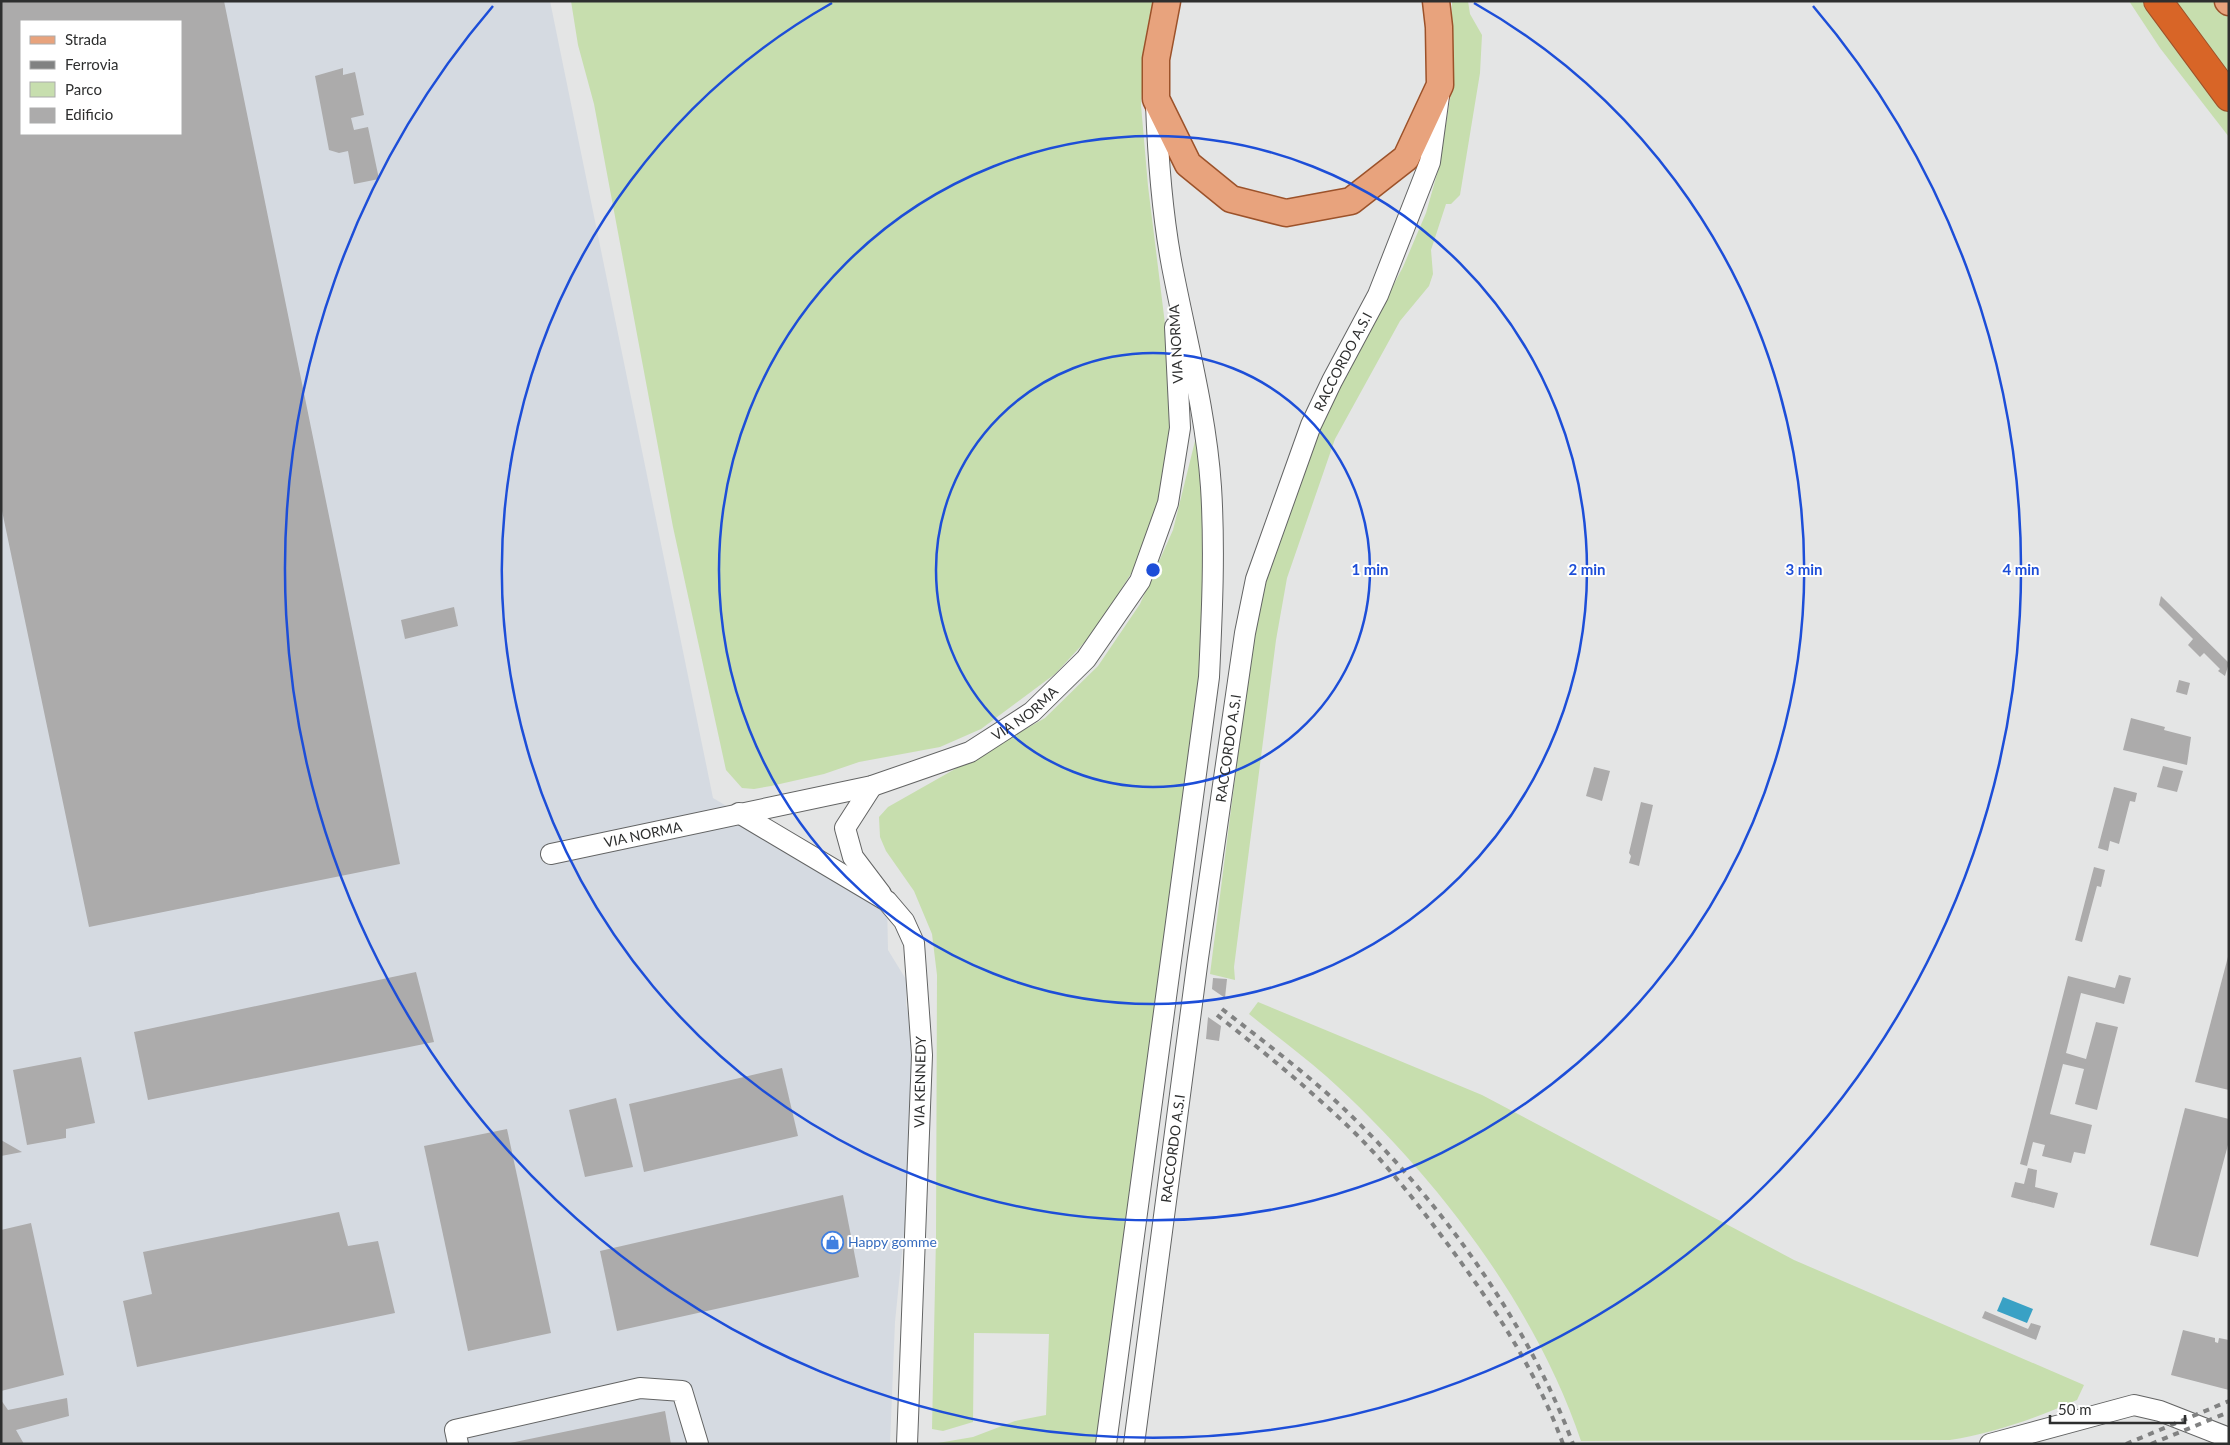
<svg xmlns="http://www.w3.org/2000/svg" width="2230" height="1445" font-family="Lato,sans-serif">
<rect width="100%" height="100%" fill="#e4e5e5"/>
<!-- built -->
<path fill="#d5dae1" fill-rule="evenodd" d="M1,1H550L713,798L887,901L888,950L907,981L906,1005L922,1055L895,1322L890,1444H1ZM21,21H181V134H21Z"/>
<!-- green -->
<g fill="#c7deae">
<polygon points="571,1 1153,1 1146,36 1141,105 1148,186 1174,397 1163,500 1137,564 1095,631 1055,674 981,729 940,747 859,762 824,774 771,786 754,789 742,788 726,770 673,527 594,104 578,45"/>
<polygon points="1452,1 1468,1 1470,14 1482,35 1480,73 1460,195 1451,204 1446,204 1431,250 1433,274 1429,286 1400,321 1335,439 1287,578 1276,640 1234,967 1235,980 1210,974 1253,637 1267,578 1283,521 1326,412 1403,267 1426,213 1439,167 1452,87"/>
<polygon points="2129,1 2151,1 2229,109 2229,137 2160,48"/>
<polygon points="2174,1 2219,1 2229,9 2229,78"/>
<polygon points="1196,437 1204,499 1202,660 1096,1444 932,1444 973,1437 1015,1421 1046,1415 1049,1334 974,1333 973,1422 943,1431 932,1429 936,1238 937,975 932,934 914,891 886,851 880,837 879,817 888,807 1045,718 1098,666 1140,604 1173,530"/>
<path d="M1258,1002L1482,1095L1794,1260L2084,1385L2077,1400C2036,1418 1994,1433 1950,1440L1581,1441C1535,1304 1433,1172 1326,1076C1301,1054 1275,1035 1249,1014Z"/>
</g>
<!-- water -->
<polygon fill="#39a1c5" points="2003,1297 2033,1309 2027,1323 1997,1311"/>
<!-- building -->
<g fill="#acabab" fill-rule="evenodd">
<path d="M1,1H224L400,864L89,927L1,506ZM21,21H181V134H21Z"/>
<polygon points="343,68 343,75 355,72 364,115 351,118 354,130 368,127 379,179 354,184 348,151 339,153 329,150 315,76"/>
<polygon points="2161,596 2229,663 2225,676 2218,671 2220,669 2204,653 2200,657 2188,645 2193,639 2159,605"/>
<polygon points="454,607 458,626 405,639 401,620"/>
<polygon points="2179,680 2190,683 2187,695 2176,692"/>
<polygon points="2131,718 2165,727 2164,730 2191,737 2187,765 2123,750"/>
<polygon points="2163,766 2183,771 2177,792 2157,787"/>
<polygon points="1594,767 1610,771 1602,801 1586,796"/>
<polygon points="2114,787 2137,793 2135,802 2130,801 2119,844 2110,841 2108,851 2098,848"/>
<polygon points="1641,802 1653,805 1639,866 1629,863 1631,856 1629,853"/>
<polygon points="2094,867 2105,870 2101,887 2097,886 2082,942 2075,940"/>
<polygon points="2229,953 2229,1090 2195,1082"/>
<polygon points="416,972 434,1042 148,1100 134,1032"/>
<polygon points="2119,975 2131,978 2124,1004 2081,993 2066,1053 2086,1059 2096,1022 2118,1027 2097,1110 2075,1104 2084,1069 2063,1064 2050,1114 2092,1125 2085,1154 2074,1152 2071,1163 2042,1156 2045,1145 2033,1142 2027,1166 2020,1164 2068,976 2115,988"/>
<polygon points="1213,978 1227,979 1225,998 1212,989"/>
<polygon points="1208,1017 1221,1026 1219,1041 1206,1039"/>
<polygon points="81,1057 95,1123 66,1129 66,1138 27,1145 13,1070"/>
<polygon points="782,1068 798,1136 644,1172 629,1104"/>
<polygon points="616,1098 633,1167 585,1177 569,1110"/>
<polygon points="2185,1108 2229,1119 2229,1141 2198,1257 2150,1245"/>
<polygon points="507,1129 551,1333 468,1351 424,1146"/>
<polygon points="1,1140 22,1152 1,1156"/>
<polygon points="2028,1168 2037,1170 2035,1187 2058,1193 2054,1208 2011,1197 2015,1182 2024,1184"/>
<polygon points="843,1195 859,1277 617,1331 600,1251"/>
<polygon points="339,1212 348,1246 378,1241 395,1313 137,1367 123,1301 152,1294 143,1252"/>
<polygon points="31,1223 64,1375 1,1391 1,1230"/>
<polygon points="1985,1311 2028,1329 2031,1323 2041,1326 2036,1340 1982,1318"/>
<polygon points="2183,1330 2215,1338 2215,1342 2218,1343 2219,1338 2229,1340 2229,1390 2171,1375"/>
<polygon points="67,1398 69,1416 16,1430 24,1444 1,1444 1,1400 8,1410"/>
<polygon points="665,1411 671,1444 510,1444 510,1443"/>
</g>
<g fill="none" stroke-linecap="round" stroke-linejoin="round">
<defs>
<g id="minor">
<polyline points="872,786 845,828 853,857 881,894"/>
<polyline points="739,813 887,901 904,921 914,943 922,1055 907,1444"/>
<path id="s1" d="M551,854L872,786L970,752L1032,712L1086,659L1140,581L1168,503L1180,428L1175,327"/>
<polyline points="458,1444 455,1430 640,1388 682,1391 698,1444"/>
<path d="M1106,1444L1209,677C1212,613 1215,550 1211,487C1206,412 1186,339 1172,266C1162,213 1158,158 1156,104"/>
<path id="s2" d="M1134,1444L1198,958L1245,633L1256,579L1311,425L1332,381L1378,295L1430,162L1439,96"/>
<polyline points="1990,1444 2134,1405 2160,1411 2229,1438"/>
</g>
<g id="major">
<polyline points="1167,1 1156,59 1156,99 1188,164 1231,199 1286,213 1351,201 1406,158 1440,85 1439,27 1436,1"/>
<polyline points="2228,1 2229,2"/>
</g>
<polyline id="highway" points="2158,1 2229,97"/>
</defs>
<!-- minor casing -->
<use href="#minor" stroke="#636464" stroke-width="22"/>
<!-- major casing -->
<use href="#major" stroke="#9c522a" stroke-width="29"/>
<!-- highway casing -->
<use href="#highway" stroke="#9c522a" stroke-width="30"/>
<!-- minor -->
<use href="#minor" stroke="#fff" stroke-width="20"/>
<!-- major -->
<use href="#major" stroke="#e8a37d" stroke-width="26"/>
<!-- highway -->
<use href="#highway" stroke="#d86527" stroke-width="28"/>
<!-- rail -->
<g stroke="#818282" stroke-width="4" stroke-dasharray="6 6" stroke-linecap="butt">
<path d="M1222,1009C1262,1040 1303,1071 1340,1105C1436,1195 1527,1320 1573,1444"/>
<path d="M1217,1015C1265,1053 1312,1091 1356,1134C1384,1162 1410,1194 1434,1226C1485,1293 1534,1364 1563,1444"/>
<polyline points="2126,1444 2229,1401"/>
<polyline points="2151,1444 2229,1412"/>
</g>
</g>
<!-- distance rings -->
<g fill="none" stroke="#1d4ed8" stroke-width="2.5">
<circle cx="1153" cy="570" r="217"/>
<circle cx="1153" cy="570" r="434"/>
<path d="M1474 3A651 651 0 1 1 832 3"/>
<path d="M1813 6A868 868 0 1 1 493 6"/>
</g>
<!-- icons -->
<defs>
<symbol id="shop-ring" viewBox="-11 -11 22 22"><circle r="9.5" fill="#fff" stroke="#3f7fe0" stroke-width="1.5"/><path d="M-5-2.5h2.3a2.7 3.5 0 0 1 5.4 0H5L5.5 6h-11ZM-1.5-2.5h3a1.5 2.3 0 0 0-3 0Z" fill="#3f7fe0"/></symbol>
</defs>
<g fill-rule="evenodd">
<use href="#shop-ring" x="820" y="1230" width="25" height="25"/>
</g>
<g text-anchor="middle" stroke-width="4" stroke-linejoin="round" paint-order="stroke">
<!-- street labels -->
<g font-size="14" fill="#2e2f2f" stroke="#fff">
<text transform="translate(1176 344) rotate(-93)" y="5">VIA NORMA</text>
<text dy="5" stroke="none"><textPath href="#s2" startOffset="1108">RACCORDO A.S.I</textPath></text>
<text dy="5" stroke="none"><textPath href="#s1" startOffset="499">VIA NORMA</textPath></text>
<text dy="5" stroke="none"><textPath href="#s2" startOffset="702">RACCORDO A.S.I</textPath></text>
<text dy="5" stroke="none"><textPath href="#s1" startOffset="94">VIA NORMA</textPath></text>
<text transform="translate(920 1082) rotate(-89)" y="5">VIA KENNEDY</text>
<text dy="5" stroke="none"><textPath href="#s2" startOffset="298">RACCORDO A.S.I</textPath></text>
</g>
<!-- shop labels -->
<g font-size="14" fill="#366cbe" stroke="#fff" text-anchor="start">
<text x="848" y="1247">Happy gomme</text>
</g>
</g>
<circle cx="1153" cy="570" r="8" fill="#1d4ed8" stroke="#fff" stroke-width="2.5"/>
<g font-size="15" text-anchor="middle" font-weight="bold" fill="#1d4ed8" stroke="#fff" stroke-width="4" stroke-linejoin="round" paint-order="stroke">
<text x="1370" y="575">1 min</text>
<text x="1587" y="575">2 min</text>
<text x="1804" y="575">3 min</text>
<text x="2021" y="575">4 min</text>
</g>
<!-- border -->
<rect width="2230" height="1445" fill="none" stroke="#2e2f2f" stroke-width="5"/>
<!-- legend -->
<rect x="20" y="20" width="162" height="115" fill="#ffffff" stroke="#abacac"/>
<rect x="30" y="36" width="25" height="8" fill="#e8a37d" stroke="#abacac"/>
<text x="65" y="45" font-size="15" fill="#2e2f2f">Strada</text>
<rect x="30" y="61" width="25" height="8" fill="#818282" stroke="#abacac"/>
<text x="65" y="70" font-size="15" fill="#2e2f2f">Ferrovia</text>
<rect x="30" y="82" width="25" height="15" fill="#c7deae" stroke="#abacac"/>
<text x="65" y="95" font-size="15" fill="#2e2f2f">Parco</text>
<rect x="30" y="108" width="25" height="15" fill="#acabab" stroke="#abacac"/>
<text x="65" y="120" font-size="15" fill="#2e2f2f">Edificio</text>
<!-- scale -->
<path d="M2050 1415v8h135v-8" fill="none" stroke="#2e2f2f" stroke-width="2.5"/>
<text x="2058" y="1415" font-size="15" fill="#2e2f2f" stroke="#ffffff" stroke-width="4" paint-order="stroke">50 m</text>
</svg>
